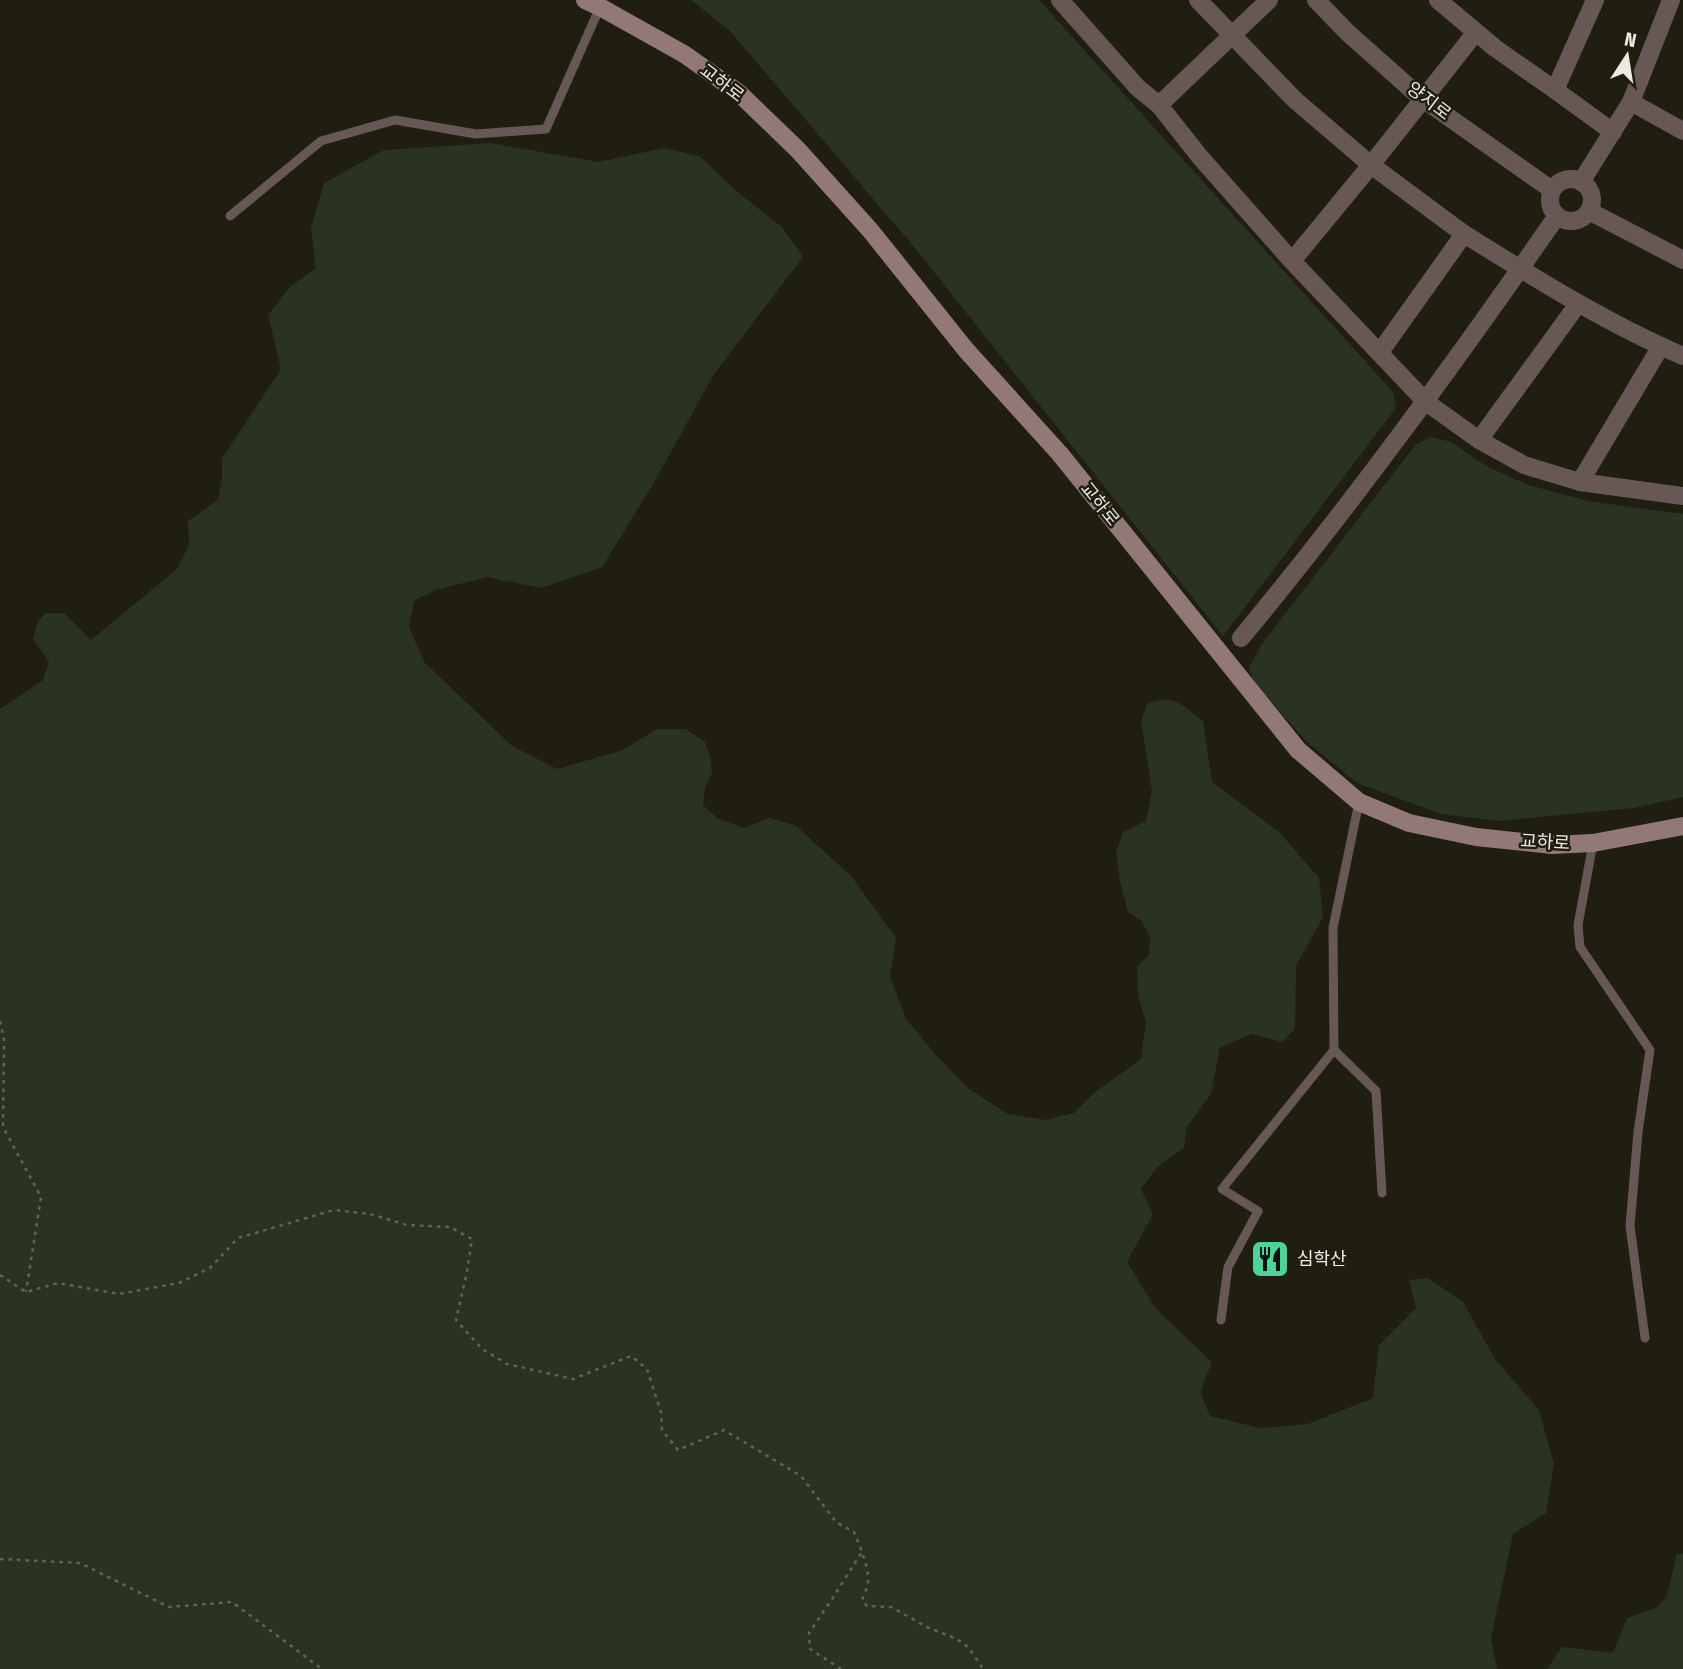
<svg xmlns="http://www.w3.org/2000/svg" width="1683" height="1669" font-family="'Fira Sans Condensed','Noto Sans KR',sans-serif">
<rect width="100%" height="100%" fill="#201e11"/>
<!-- green -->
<g fill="#2a3322">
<polygon points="691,0 1039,0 1393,392 1396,408 1223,636 915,248 730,31"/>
<path d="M490,143L599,162L664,148L699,156L741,195L782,227L803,257L714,374L652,486L602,567L541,588L487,577L435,590L414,601L409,627L424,662L512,746L557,769L623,750L657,729H686L705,742L710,756L712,773L705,787L703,805L717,818L744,828L769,818L795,825L852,877L896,938L890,976L906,1019L936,1055L969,1089L1008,1114L1045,1120L1074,1113L1094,1093L1141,1059L1146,1022L1138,996L1137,967L1148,956L1151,940L1142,921L1128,912L1120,881L1116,853L1123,832L1146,821L1152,791L1141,721L1147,704C1174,693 1182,705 1203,721L1212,782L1279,832L1319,878L1323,917L1296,966L1295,1029L1282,1042L1252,1034L1220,1047L1211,1094L1186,1128L1184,1148L1157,1167L1141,1189L1153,1214L1127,1262L1156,1309L1212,1362L1200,1392L1210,1416L1260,1428L1308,1424L1373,1398L1379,1345L1416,1308L1409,1280L1428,1278L1463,1302L1495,1359L1539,1410L1554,1464L1546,1513L1513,1534L1491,1638L1497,1669H0V709L43,680L49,662L33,639L38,622L46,613H64L91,640L177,569L189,545L188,521L218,500L222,477V458L281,369L268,315L291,286L316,268L311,228L324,183L384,150Z"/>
<polygon points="1431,437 1451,442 1486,466 1528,485 1588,501 1683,514 1683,797 1634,808 1499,821 1441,814 1357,783 1306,741 1253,681 1249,668 1262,644 1416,444"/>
<polygon points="1677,1554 1683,1554 1683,1669 1547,1669 1562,1647 1613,1653 1627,1618 1658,1607 1667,1595"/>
</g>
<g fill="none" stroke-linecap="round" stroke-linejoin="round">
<!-- path -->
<g stroke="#646357" stroke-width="2.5" stroke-dasharray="3.5 5" stroke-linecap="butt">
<polyline points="0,1021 4,1039 3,1127 41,1197 26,1292"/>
<path d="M0,1275L26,1292L58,1283L119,1294L179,1283L210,1268L238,1238L334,1210L370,1214L407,1225L450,1227L472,1239L467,1272L456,1320L482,1349L507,1364L573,1379L631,1356L647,1369L661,1412L662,1430L678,1450L724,1430L801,1476L836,1522L854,1532C860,1547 869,1566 868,1583C867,1589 864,1595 862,1600L867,1606L891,1607L927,1627L957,1639L969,1648L983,1669"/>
<polyline points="0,1559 80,1563 169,1607 232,1602 322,1669"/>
<polyline points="841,1669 810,1649 809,1633 832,1599 862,1552"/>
</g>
<!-- lane -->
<g stroke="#675856" stroke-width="9">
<polyline points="230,216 321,141 395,120 476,134 546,129 600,7"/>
<polyline points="1593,843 1578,925 1580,947 1650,1050 1638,1132 1630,1226 1645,1338"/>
<polyline points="1334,1050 1376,1091 1382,1193"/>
<polyline points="1221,1320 1228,1267 1258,1211 1222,1189 1334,1050 1333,928 1359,802"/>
</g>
<!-- street -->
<g stroke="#675856" stroke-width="18">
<polyline points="1060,0 1138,88 1159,105 1200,157 1292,261 1426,402 1479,440 1524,465 1580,482 1683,496"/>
<polyline points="1198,0 1295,100 1371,165 1464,234 1380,352"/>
<polyline points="1316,0 1348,33 1420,97 1552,190"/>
<polyline points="1438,0 1495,48 1555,90 1595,0"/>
<polyline points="1555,90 1613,132"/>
<polyline points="1631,102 1683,131"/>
<polyline points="1159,105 1269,0"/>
<circle cx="1571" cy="200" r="21"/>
<polyline points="1581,182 1631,102 1671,0"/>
<polyline points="1589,211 1683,260"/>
<path d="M1464,234C1535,278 1606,323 1683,356"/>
<polyline points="1292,261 1371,165 1476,32"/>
<polyline points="1479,440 1578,304"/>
<polyline points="1580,482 1661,346"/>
<path d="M1241,638C1353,503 1456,361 1557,216"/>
</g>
<!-- secondary -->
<polyline stroke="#927977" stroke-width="18" points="585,0 600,7 684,54 739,93 798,150 870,230 966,350 1060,454 1298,750 1359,802 1409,823 1476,837 1552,845 1593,843 1683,826"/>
</g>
<!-- icons -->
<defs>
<symbol id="restaurant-square" viewBox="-11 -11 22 22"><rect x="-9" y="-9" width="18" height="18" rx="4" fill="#4cd39a" stroke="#201e11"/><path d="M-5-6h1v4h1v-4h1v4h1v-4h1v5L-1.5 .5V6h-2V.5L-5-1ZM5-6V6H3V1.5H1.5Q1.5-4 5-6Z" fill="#111"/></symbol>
</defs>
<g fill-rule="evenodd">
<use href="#restaurant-square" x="1248" y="1237" width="44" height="44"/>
</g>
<g text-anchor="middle" stroke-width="5" stroke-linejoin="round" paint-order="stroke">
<!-- street labels -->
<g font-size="18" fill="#ecebe2" stroke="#201e11">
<text transform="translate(722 83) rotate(37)" y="6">교하로</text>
<text transform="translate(1429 101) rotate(37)" y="6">양지로</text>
<text transform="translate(1100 504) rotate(51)" y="6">교하로</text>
<text transform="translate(1545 842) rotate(3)" y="6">교하로</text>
</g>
<!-- poi labels -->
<g font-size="18" fill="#ecebe2" stroke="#201e11" text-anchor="start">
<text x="1297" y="1265">심학산</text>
</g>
</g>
<!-- north arrow -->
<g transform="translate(1627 56) rotate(12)" stroke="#201e11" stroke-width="5" paint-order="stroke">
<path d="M0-5L12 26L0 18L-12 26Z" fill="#ecebe2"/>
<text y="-10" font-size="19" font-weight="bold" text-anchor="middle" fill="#ecebe2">N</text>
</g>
</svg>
